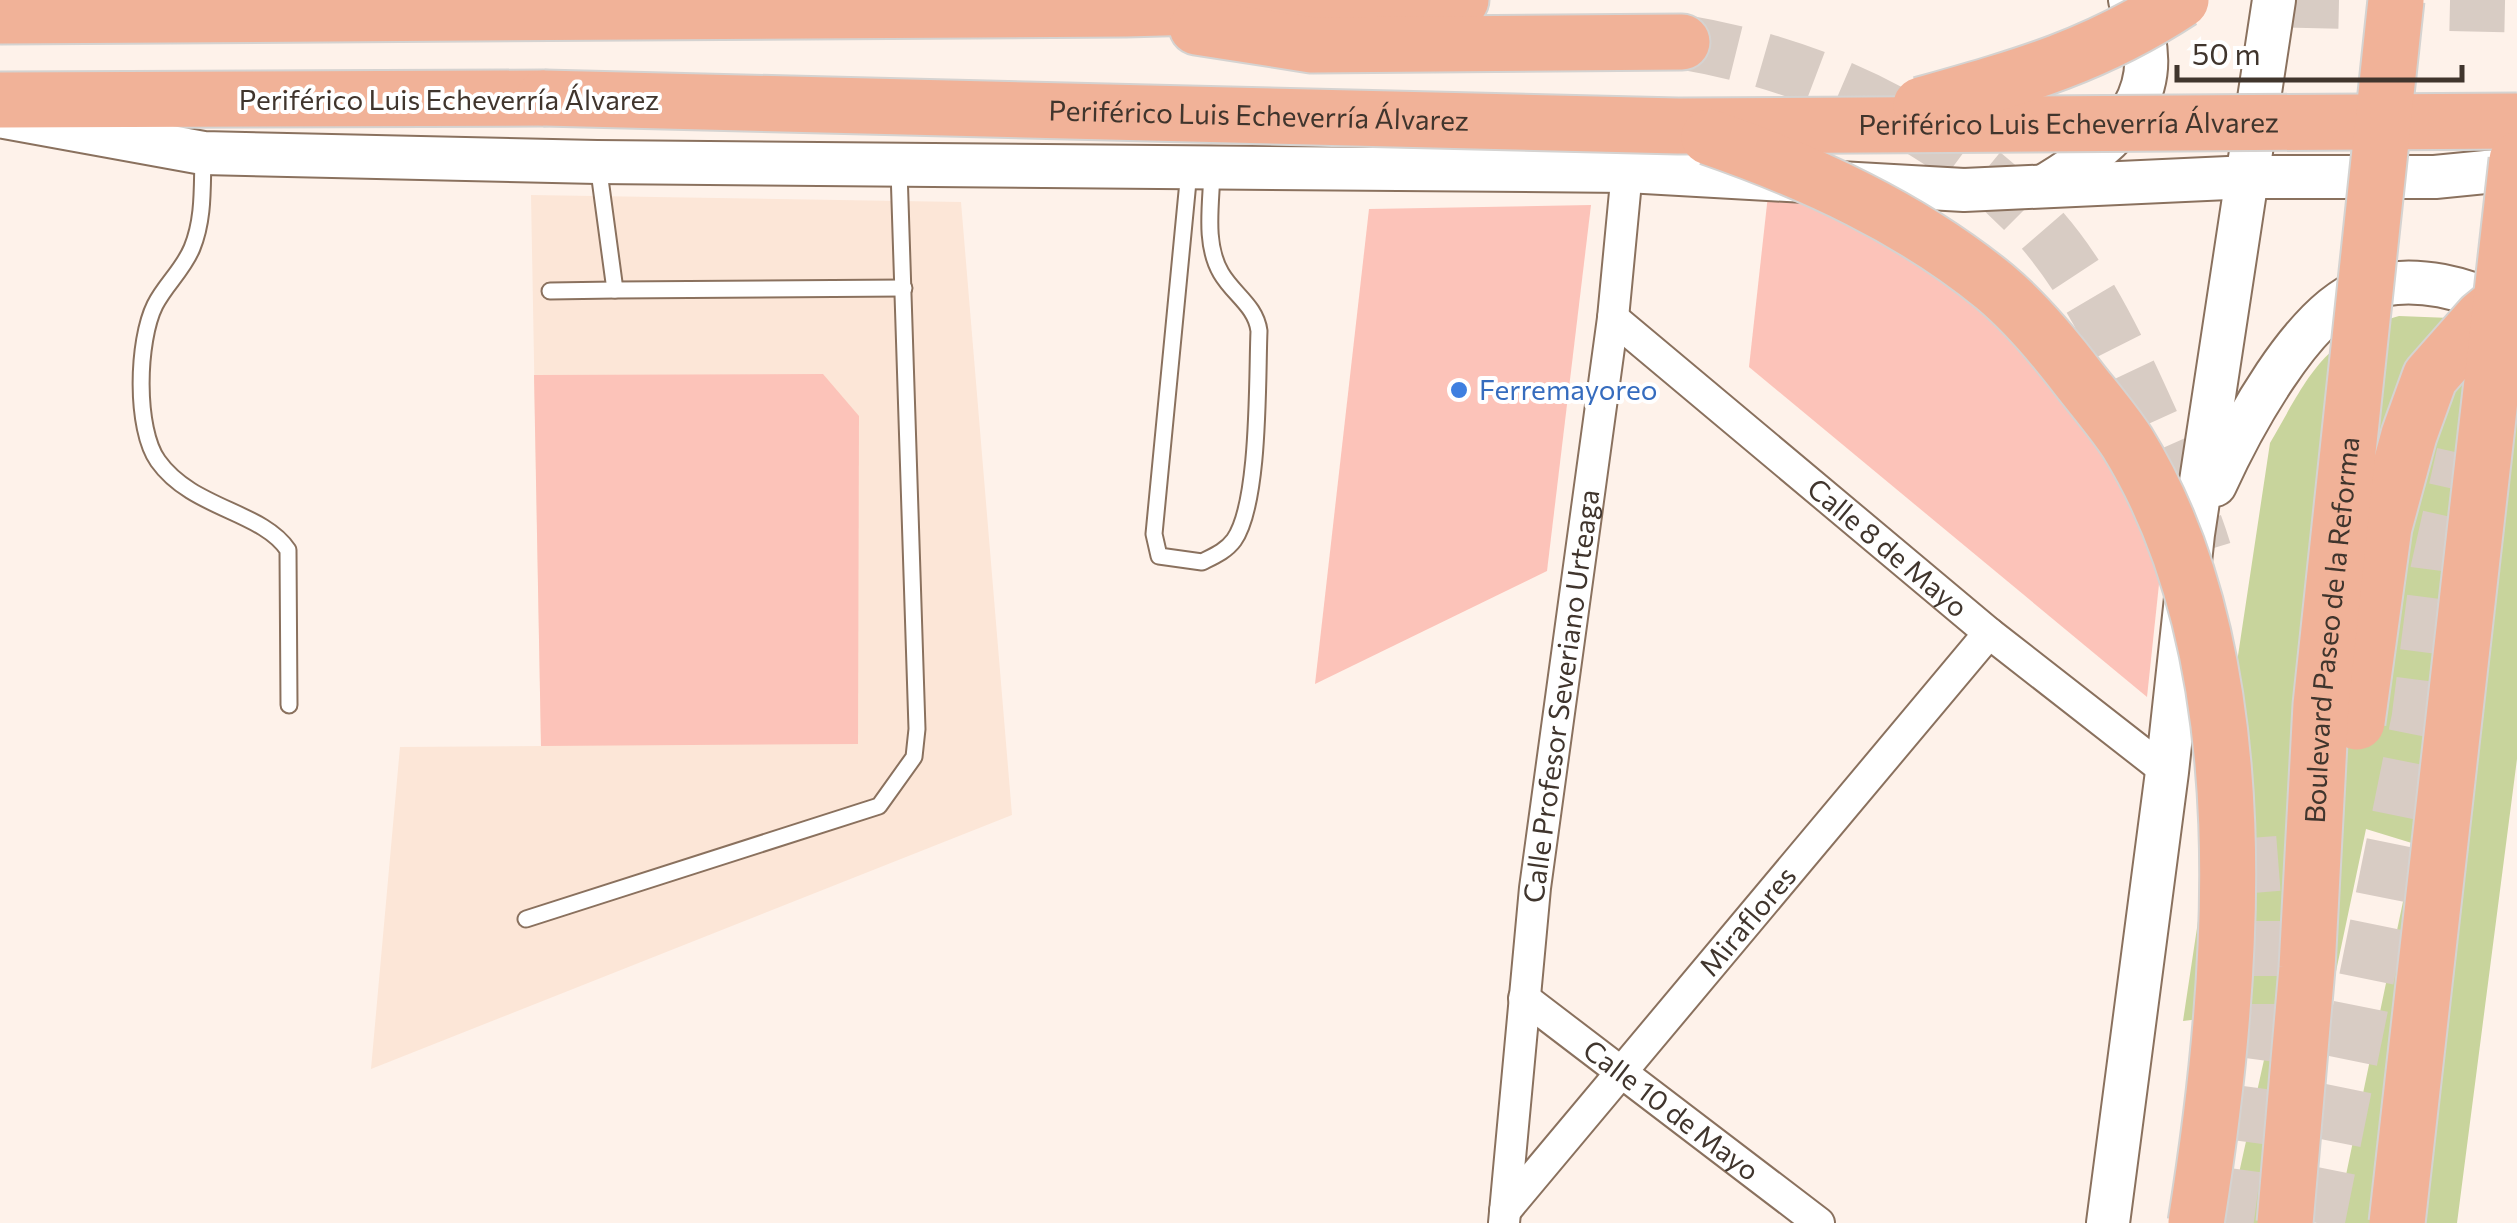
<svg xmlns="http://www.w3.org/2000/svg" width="2517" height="1223" font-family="Commissioner,sans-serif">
<rect width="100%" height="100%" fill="#fef2ea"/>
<!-- built -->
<polygon fill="#fce6d7" points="531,195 961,202 1012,815 371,1069 400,747 541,746"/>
<!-- green -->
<path fill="#c8d49c" d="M2399,316L2450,318L2517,355V759L2457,1223H2336L2415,844L2366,829L2283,1223H2228L2275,1010L2183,1021L2270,443C2308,378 2322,338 2399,316Z"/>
<!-- building -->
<g fill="#fcc3b9">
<polygon points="1768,195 1853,205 2024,327 2164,537 2147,697 1749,367"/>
<polygon points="1591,205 1547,571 1315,684 1369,209"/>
<polygon points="823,374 859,416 858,744 541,746 534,375"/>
</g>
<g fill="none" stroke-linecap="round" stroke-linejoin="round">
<!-- highway-tunnel -->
<g stroke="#d8ccc4" stroke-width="55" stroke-dasharray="55 28" stroke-linecap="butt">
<polyline points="2284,0 2517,5"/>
<path d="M1682,42C1812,64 1936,120 2029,216C2084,272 2121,354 2153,425C2171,467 2191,508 2204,551"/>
<polyline points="2226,1223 2255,1006 2255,917 2248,828"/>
<polyline points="2317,1223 2419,719 2438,570 2464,454"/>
</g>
<defs>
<g id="lane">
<path d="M203,157C202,187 204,219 192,248C183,270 165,285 155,305C137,341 135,429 158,461C192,509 262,511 288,550L289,705"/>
<polyline points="598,164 615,290 904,288"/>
<path d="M1189,171L1154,534L1159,556L1202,562C1214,556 1226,551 1234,540C1260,503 1257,378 1259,331C1256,306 1233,294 1221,273C1204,244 1211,205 1212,172"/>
<polyline points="550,291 615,290"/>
<polyline points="526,919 879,806 914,757 917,729 899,170"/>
</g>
<g id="street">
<path id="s1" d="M1613,318L1989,633L2167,772"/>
<path id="s2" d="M1524,998L1819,1223"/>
<path id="s3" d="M1505,1211L1989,633"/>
<path id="s4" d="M1504,1223L1535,888L1613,318L1627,171"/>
</g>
<g id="secondary">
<polyline points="5,117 203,153 597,162 1627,171 1964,190 2250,177 2435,177 2517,169"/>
<path d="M2046,185C2120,141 2175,90 2130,0"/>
<path d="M2215,485C2241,428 2301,315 2361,291C2412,271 2472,289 2517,314"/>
<polyline points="2108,1223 2167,772 2193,534 2274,0"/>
</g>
<g id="highway">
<polyline points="0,16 1126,9 1461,0"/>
<polyline points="1197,27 1312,45 1682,42"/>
<polyline points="0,100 544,98"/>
</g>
</defs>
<!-- lane casing -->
<use href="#lane" stroke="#8a715e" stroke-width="19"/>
<!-- street casing -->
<use href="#street" stroke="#8a715e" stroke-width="34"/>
<!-- secondary casing -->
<use href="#secondary" stroke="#8a715e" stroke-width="46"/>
<!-- highway casing -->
<use href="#highway" stroke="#d5d3d1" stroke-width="59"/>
<!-- lane -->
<use href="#lane" stroke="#fff" stroke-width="15"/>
<!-- street -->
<use href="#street" stroke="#fff" stroke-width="30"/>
<!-- secondary -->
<use href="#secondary" stroke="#fff" stroke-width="42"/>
<!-- highway -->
<use href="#highway" stroke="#f1b298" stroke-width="55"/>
<defs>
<g id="highway-bridge">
<path id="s5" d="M544,98L1678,126L2517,121"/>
<path d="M1921,105C2020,77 2094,57 2181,0"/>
<path d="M1709,137C1810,172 1911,218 1995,287C2026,313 2056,349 2081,382C2096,401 2113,421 2127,442C2262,660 2235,981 2196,1223"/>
<polyline points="2357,722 2384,527 2409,435 2430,377 2482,318 2510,295"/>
<path id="s6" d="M2285,1223L2307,968L2321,705L2396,0"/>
<polyline points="2397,1223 2517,160"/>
</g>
</defs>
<!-- highway-bridge casing -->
<use href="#highway-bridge" stroke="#d5d3d1" stroke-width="59" stroke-linecap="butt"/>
<!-- highway-bridge -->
<use href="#highway-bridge" stroke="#f1b298" stroke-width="55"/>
</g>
<!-- markers -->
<circle fill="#3f7fe0" stroke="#fff" stroke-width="4" cx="1459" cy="390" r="10"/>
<g text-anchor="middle" stroke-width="8" stroke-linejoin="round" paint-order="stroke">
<!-- street labels -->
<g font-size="28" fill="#40352d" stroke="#fff">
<text x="449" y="110">Periférico Luis Echeverría Álvarez</text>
<text dy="10" stroke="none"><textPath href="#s5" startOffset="715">Periférico Luis Echeverría Álvarez</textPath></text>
<text dy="10" stroke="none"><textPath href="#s5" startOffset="1525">Periférico Luis Echeverría Álvarez</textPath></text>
<text dy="10" stroke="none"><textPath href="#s1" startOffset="358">Calle 8 de Mayo</textPath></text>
<text dy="10" stroke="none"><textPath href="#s6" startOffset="595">Boulevard Paseo de la Reforma</textPath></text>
<text dy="10" stroke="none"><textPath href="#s4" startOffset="530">Calle Profesor Severiano Urteaga</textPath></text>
<text dy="10" stroke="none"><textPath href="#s3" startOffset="378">Miraflores</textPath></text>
<text dy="10" stroke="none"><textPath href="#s2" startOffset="185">Calle 10 de Mayo</textPath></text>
</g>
<!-- shop labels -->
<g font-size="28" fill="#366cbe" stroke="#fff" text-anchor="start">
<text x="1479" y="400">Ferremayoreo</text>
</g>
</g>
<!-- scale -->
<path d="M2177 65v15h285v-15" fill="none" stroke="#40352d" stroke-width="5"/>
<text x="2192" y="65" font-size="30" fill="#40352d" stroke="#ffffff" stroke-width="8" paint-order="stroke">50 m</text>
</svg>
